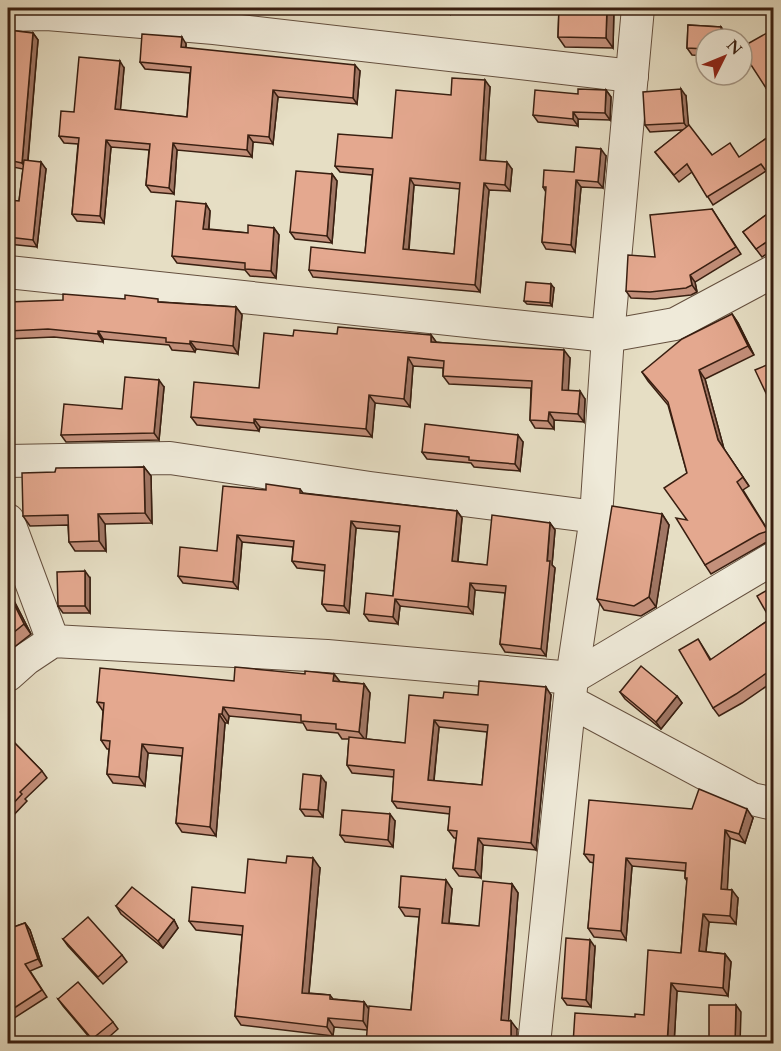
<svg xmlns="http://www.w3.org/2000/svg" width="781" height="1051" font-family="Cardo,serif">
<rect width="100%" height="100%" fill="#e6dec4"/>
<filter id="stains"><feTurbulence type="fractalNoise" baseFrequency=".00333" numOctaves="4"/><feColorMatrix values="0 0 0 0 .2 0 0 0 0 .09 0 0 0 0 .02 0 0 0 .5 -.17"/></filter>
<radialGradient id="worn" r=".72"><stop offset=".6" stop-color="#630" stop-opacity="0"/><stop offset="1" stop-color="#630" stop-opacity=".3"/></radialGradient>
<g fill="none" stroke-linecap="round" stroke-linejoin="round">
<defs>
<g id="minor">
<polyline points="8,15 47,14 214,28 632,76"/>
<polyline points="8,272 608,336 675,324 774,271"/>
<polyline points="8,461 170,458 370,488 596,517"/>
<polyline points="8,520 53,641"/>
<polyline points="8,675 26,659 53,641 327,656 572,678 774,558"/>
<polyline points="571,702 752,799 774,804"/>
<polyline points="534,1044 572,678 596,517 608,336 638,8"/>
</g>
</defs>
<!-- minor casing -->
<use href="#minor" stroke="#644f3e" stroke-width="34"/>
<!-- minor -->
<use href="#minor" stroke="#efead9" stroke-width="32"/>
</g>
<!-- wall -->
<g fill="#c4907b" stroke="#391f11" stroke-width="1.5" fill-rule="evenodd">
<polygon points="274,8 320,8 320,9 275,9"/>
<polygon points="382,8 450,8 450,14 384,11"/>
<polygon points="559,8 614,8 613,48 565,47 558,37"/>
<polygon points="688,25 721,27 726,34 726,39 706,39 706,56 692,55 687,48"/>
<polygon points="774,29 774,95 771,96 766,88"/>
<polygon points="8,30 33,33 38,40 28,161 46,169 37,247 8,244 8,200 19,201 23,169 8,166 8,94 11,55 8,51"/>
<polygon points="186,44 186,48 360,71 357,104 278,97 273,144 253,142 252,157 177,150 174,194 151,192 146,185 149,150 111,147 104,223 77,221 72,214 78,144 64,143 59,136 74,112 124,68 120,110 187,117 190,73 145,69 140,62"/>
<path d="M490,87L485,160L512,169L510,191L489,190L480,292L313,277L309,270L365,253L372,175L340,172L335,166L392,138L451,95ZM414,185L460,189L454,254L409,250Z"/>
<polygon points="606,90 611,97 610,120 578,119 578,126 538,122 533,115 578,94"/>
<polygon points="686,96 688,126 712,155 740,157 774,133 766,171 713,205 692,172 679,182 655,152 683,130 650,132 645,125"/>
<polygon points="606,156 603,188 581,187 575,252 546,249 542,242 546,192 543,187"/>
<polygon points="332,174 337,181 332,243 295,239 290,232"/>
<polygon points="206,204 210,211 209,229 248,233 274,228 279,235 276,278 250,276 245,270 177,263 172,256"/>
<polygon points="712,209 741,254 695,282 697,292 691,295 655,299 631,298 626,291 655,257"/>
<polygon points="774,209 774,249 762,257 743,232"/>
<polygon points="554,288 552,306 527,304 524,301"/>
<polygon points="8,302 161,302 236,307 242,315 238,354 196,349 195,352 172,350 169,345 103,339 103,342 54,337 8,339 9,363 8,363"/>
<polygon points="732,314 738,323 754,355 705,379 724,449 749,486 743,490 774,540 765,543 711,574 705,565 687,520 687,473 668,405 648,381 642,372"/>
<polygon points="337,334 431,335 436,342 570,358 568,390 585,399 584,422 554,420 554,429 535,428 530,420 531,388 449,384 443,376 443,368 413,366 410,407 375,403 372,437 260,427 259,431 197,425 191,417 259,388 293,336"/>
<polygon points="164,387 159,440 66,442 61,435 122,409"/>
<polygon points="523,442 520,471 474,467 471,463 427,459 422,452"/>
<polygon points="144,467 151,476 152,523 105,524 106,551 75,551 69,542 68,525 30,526 23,516 55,472"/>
<polygon points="300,489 303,493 457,511 462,518 458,562 487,565 550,523 555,530 552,565 555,568 546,656 505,652 500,644 505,593 475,590 473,614 400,606 398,624 369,621 364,614 393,596 399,532 356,528 349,613 327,611 322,604 325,571 297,568 292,561 293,547 242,542 238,589 183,583 178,576 217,551 266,490"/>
<polygon points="662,514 669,525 656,607 641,616 604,610 597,599"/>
<polygon points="90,578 90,613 63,613 58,606"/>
<polygon points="774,586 774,681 742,703 719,716 713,708 698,639 711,660 770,619"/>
<polygon points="8,589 31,634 8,652"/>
<path d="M305,674H334L340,682L364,684L370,693L366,739L405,743L443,698L478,695H551L536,850L483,845L481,878L459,876L453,868L456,838H454L448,830L450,814L397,808L392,801L394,777L352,773L347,765L349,739H342L338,733L307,730L303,723L229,716L228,723H225L216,836L182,832L176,823L182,756L148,753L145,786L113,783L107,774L109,749H107L101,740L103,711L97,702L234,681ZM439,727L487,732L482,785L434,781Z"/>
<polygon points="620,692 677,696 682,703 661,729 625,699"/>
<polygon points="8,736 42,771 47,778 25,799 27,801 8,821"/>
<polygon points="326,783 323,817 305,816 300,809"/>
<polygon points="753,818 745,843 730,838 727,889 738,898 736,924 709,922 706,952 725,954 731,962 728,996 677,991 674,1044 635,1017 644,1015 681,953 687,881 685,878 685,871 632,866 626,940 594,937 588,928 594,863 590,862 584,854"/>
<polygon points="395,821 393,847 345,842 340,835"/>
<polygon points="320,868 309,993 330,995 333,999 364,1002 369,1009 411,1010 419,917 405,916 399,907 452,889 449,923 479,926 512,884 518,893 508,1020 517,1029 367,1030 334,1027 333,1036 241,1025 235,1016 242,935 196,930 189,921 245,893"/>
<polygon points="116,906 174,920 178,928 163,948 121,914"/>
<polygon points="25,923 30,930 42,966 30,971 47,997 8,1022 8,929"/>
<polygon points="63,939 122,955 127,962 103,984 68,946"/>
<polygon points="595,947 591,1007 567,1005 562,998"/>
<polygon points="58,999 113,1022 118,1029 101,1044 95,1044 63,1006"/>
</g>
<!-- shaded-wall -->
<g fill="#a07664" stroke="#391f11" stroke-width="1.5">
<polygon points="445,8 450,8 450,14"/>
<polygon points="607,8 614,8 613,48 606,38"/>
<polygon points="721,27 726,34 726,39 721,39"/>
<polygon points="33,33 38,40 27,169 22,163"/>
<polygon points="182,37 186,44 185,54 181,47"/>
<polygon points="120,61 124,68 120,116 115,109"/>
<polygon points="355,65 360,71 357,104 353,98"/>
<polygon points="485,80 490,87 485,167 480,160"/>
<polygon points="681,89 686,96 689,130 684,123"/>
<polygon points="273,90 278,97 273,144 269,137"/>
<polygon points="606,90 611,97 610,120 605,113"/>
<polygon points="573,112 578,119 578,126 573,119"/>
<polygon points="248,135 253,142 252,157 247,150"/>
<polygon points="106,140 111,147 104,223 100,216"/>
<polygon points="173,143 177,150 174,194 169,188"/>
<polygon points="601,149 606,156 603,188 598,182"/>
<polygon points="41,162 46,169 37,247 33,240"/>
<polygon points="507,162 512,169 510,191 505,185"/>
<polygon points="332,174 337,181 332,243 327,236"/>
<polygon points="410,178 414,185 408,256 403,249"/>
<polygon points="576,180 581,187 575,252 571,245"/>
<polygon points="484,183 489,190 480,292 475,285"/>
<polygon points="206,204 210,211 208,236 203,229"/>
<polygon points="274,228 279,235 276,278 271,271"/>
<polygon points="690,275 695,282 697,292 692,285"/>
<polygon points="551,284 554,288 552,306 550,303"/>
<polygon points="236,307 242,315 238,354 233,346"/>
<polygon points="732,314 738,323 754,355 748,346"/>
<polygon points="98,331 103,339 103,342 98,334"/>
<polygon points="431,335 437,343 431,342"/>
<polygon points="190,341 196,349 195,352 190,344"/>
<polygon points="564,350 570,358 568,398 562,390"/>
<polygon points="408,357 413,366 410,407 404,399"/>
<polygon points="699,370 705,379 724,449 749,486 718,440"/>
<polygon points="159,380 164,387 159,440 154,433"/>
<polygon points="580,391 585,399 584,422 578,414"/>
<polygon points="369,395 375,403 372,437 366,429"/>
<polygon points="549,412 554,420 554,429 548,421"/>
<polygon points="254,419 260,427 259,431 254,423"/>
<polygon points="518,435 523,442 520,471 515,464"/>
<polygon points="144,467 151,476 152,523 145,513"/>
<polygon points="457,511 462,518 457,568 452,561"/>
<polygon points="98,514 105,524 106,551 99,541"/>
<polygon points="662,514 669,525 656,607 649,597"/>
<polygon points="351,521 356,528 349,613 344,606"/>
<polygon points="550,523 555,530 552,565 555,568 546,656 541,649"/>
<polygon points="237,535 242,542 238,589 233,582"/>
<polygon points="85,571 90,578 90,613 85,606"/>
<polygon points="470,583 475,590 473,614 468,607"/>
<polygon points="8,589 31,634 24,624 8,592"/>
<polygon points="395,599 400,606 398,624 393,617"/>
<polygon points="334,674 341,683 333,681"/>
<polygon points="364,684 370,693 366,741 359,732"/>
<polygon points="546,687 551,695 536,850 531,843"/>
<polygon points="677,696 682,703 661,729 656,722"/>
<polygon points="223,707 229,716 228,723 222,714"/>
<polygon points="219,714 225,723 216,836 210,827"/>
<polygon points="434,720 439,727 433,788 428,780"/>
<polygon points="142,744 148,753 145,786 139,777"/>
<polygon points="321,776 326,783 323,817 318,810"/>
<polygon points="747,809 753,818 745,843 739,834"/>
<polygon points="390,814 395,821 393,847 388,840"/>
<polygon points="725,830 730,838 727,897 721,889"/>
<polygon points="478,838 483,845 481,878 475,870"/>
<polygon points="313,858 320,868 308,1002 302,993"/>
<polygon points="626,858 632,866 626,940 621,931"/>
<polygon points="446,880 452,889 448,932 442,923"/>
<polygon points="512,884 518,893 508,1029 501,1020"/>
<polygon points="732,890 738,898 736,924 730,916"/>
<polygon points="703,914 709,922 705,959 699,951"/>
<polygon points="174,920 178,928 163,948 158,941"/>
<polygon points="25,923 30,930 42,966 38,959"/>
<polygon points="590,940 595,947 591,1007 586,1000"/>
<polygon points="725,954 731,962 728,996 723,988"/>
<polygon points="671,983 677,991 674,1044 667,1044"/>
<polygon points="364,1002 371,1012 369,1031 363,1021"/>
<polygon points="736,1005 741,1012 740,1044 735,1044"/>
<polygon points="328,1018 334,1027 333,1036 327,1027"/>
<polygon points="511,1021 517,1029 517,1044 511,1044"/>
</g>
<!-- building -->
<g fill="#e4a88f" stroke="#391f11" stroke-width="1.5" fill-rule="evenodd">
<polygon points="559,8 607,8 606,38 558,37"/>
<polygon points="688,25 721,27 721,39 706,39 706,49 687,48"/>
<polygon points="774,29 774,84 766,88 742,51 742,47"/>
<polygon points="8,30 33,33 22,163 8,160 8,94 11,49 8,49"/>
<polygon points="142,34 182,37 181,47 355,65 353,98 273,90 269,137 248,135 247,150 173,143 169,188 146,185 150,144 106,140 100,216 72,214 79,138 59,136 61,111 74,112 79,57 120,61 115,109 187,117 191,67 140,62"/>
<path d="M452,78L485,80L480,160L507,162L505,185L484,183L475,285L309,270L311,247L365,253L373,169L335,166L338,134L392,138L396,90L451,95ZM410,178L460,183L454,254L403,249Z"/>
<polygon points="578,89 606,90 605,113 573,112 573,119 533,115 535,90 578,94"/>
<polygon points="681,89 684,123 645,125 643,92"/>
<polygon points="689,125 712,155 730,143 739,157 774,133 774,182 761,164 707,197 687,164 674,175 655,152"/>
<polygon points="576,147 601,149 598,182 576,180 571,245 542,242 546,187 543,187 544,170 574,172"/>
<polygon points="24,160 41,162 33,240 8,237 8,200 19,201"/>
<polygon points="296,171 332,174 327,236 290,232"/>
<polygon points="176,201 206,204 203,229 248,233 248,225 274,228 271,271 245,269 245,263 172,256"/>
<polygon points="712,209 736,247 690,275 692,285 686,288 650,292 626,291 628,255 655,257 650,215"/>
<polygon points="774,209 774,237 756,249 743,232"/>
<polygon points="526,282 551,284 550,303 524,301"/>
<polygon points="63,294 125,299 125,295 158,299 158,302 236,307 233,346 190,341 190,344 166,342 166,338 98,331 98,334 48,329 8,331 8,302 63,300"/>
<polygon points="732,314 748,346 699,370 718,440 743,477 737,482 768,531 759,534 705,565 676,518 687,520 664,488 687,473 668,402 642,372 682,339"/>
<polygon points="338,327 431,335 431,342 564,350 562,390 580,391 578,414 549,412 548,421 530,420 532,381 443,376 444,361 408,357 404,399 369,395 366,429 254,419 254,423 191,417 194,382 259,388 264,333 293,336 294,330 337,334"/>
<polygon points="774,362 774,410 755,370"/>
<polygon points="125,377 159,380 154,433 61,435 64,404 122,409"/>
<polygon points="425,424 518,435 515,464 469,460 469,457 422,452"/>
<polygon points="144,467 145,513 98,514 99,541 69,542 68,515 23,516 22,473 55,472 56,468"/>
<polygon points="266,484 300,489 300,493 457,511 452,561 487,565 492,515 550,523 547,561 550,561 541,649 500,644 506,586 470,583 468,607 395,599 393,617 364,614 366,593 393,596 400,526 351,521 344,606 322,604 325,565 292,561 294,541 237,535 233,582 178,576 180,547 217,551 223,486 266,490"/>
<polygon points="612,506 662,514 649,597 634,606 597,599"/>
<polygon points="85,571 85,606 58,606 57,572"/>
<polygon points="774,586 774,668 736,694 713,708 679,650 698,639 710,660 770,619 757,596"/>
<polygon points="8,592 24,624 8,637"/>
<polygon points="641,666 677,696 656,722 620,692"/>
<polygon points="235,667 305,674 305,671 334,674 333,681 364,684 359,732 336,729 336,724 301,721 301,715 223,707 222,714 219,714 210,827 176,823 183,748 142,744 139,777 107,774 110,741 101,740 104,703 97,702 100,668 234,681"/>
<path d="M479,681L546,687L531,843L478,838L475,870L453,868L457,831L448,830L450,807L392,801L394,770L347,765L349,737L405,743L409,695L443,698L444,692L478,695ZM434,720L488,725L482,785L428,780Z"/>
<polygon points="8,736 42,771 20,792 22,794 8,809"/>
<polygon points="303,774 321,776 318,810 300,809"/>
<polygon points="699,789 747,809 739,834 725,830 721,889 732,890 730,916 703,914 699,951 725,954 723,988 671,983 667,1044 573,1044 575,1013 635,1017 635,1014 644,1015 648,950 681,953 687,878 685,878 686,863 626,858 621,931 588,928 594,855 584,854 589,800 692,809"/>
<polygon points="342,810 390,814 388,840 340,835"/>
<polygon points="287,856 313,858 302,993 330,995 330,999 364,1002 363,1021 328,1018 327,1027 235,1016 243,926 189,921 192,887 245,893 248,859 286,863"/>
<polygon points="401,876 446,880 442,923 479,926 483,881 512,884 501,1020 511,1021 511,1044 366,1044 369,1006 411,1010 420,909 399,907"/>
<polygon points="132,887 174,920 158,941 116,906"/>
<polygon points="88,917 122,955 98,977 63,939"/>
<polygon points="25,923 38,959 25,964 42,990 8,1012 8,929"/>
<polygon points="566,938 590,940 586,1000 562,998"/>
<polygon points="78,982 113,1022 92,1039 58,999"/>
<polygon points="709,1005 736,1005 735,1044 709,1044"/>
</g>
<!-- margin -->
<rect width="781" height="1051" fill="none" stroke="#e6dec4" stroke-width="30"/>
<rect x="9" y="9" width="763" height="1033" fill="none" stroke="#391f11" stroke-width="3"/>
<rect x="15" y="15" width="751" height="1021" fill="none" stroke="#391f11" stroke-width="1.5"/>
<!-- north arrow -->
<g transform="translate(724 57) rotate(47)"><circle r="28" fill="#efead9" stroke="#a69989" stroke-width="1.5"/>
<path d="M0-4.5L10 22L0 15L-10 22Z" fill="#8f2418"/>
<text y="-9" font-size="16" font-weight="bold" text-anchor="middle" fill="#391f11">N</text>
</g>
<rect width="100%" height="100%" filter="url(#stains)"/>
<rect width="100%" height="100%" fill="url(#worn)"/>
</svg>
